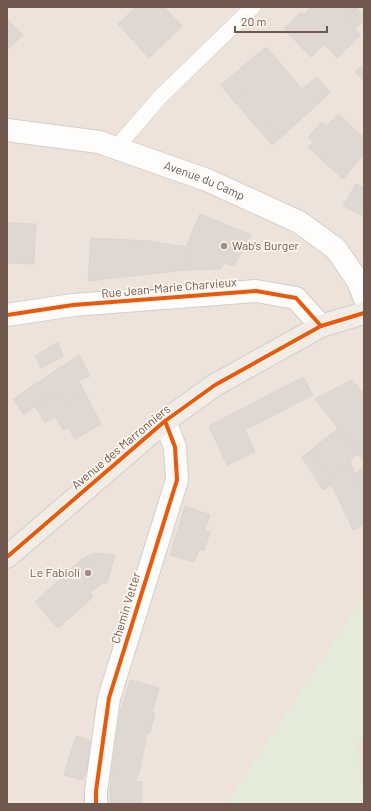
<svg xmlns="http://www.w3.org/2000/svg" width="371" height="811" font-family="Barlow,sans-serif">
<rect width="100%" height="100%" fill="#f6f1ec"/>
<!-- residential -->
<g fill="#eee3da">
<polygon points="7,7 364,7 364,597 227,804 7,804"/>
<polygon points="364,736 364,804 360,804 363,794 355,743"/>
</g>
<!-- green -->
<polygon fill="#e4ebd8" points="364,597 364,736 356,744 363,794 360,804 227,804"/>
<!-- building -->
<g fill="#dfd7d2" stroke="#ded4cf">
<polygon points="136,7 164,7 182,26 149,58 118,24"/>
<polygon points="311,7 357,8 345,19 361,35 337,58 324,44 311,57 284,29 301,12 303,15"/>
<polygon points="357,8 364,15 364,20 355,29 345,19"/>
<polygon points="7,19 23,35 7,50"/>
<polygon points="266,47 302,89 317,77 330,93 280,138 243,94 234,101 221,85"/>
<polygon points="364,64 364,81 355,72"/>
<polygon points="243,94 280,138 272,145 234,101"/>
<polygon points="338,114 364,138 364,154 343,179 308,147 313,142 308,137 322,122 327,126"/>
<polygon points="356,184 364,188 364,216 343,206"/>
<polygon points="200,214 251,235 234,266 224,263 221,269 186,270 186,247"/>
<polygon points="7,223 36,224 34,264 7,263"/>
<polygon points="91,238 149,241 186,247 186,270 88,281"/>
<polygon points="58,342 63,356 41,368 35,356"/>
<polygon points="79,355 90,376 79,381 85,393 65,403 59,393 35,406 24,415 13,399"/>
<polygon points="304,378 313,395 245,430 255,452 227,465 209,426 297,380"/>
<polygon points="352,380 364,395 364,450 358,454 315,399"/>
<polygon points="59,393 65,403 85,393 101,424 75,439 68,427 63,430 56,417 45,422 35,406"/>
<polygon points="337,429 358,454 331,477 310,451"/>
<polygon points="364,450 364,462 358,454"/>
<polygon points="310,451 331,477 350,461 364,495 364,525 353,530 332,485 323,490 302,457"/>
<polygon points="364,466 364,495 355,474"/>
<polygon points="185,506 210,515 205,530 210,532 204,550 199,549 194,562 170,555"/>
<polygon points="99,553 115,555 107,584 102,583 90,593 93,597 58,628 35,602 70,570 77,578 89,567 82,559 90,555"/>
<polygon points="82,559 89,567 77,578 70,570"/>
<polygon points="130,680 159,688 152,713 155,713 150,733 147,733 140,770 135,781 142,782 141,804 110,804 111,779 120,712"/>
<polygon points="76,736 95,742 83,780 64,775"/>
</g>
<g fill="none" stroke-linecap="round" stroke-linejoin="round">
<defs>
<polyline id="lane" points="116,148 160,97 253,7"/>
<g id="street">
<polyline points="7,315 73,305 256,291 296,298 321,326"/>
<polyline points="96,804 96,791 109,698 177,480 175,447 165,421"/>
</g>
<g id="secondary">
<path id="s1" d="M7,130L99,142L207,180L299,222L336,249L358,281L364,297"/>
</g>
<polyline id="primary" points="7,557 165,421 215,385 321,326 364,313"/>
</defs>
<!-- lane casing -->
<use href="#lane" stroke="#d3cdc7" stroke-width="16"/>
<!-- street casing -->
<use href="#street" stroke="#d3cdc7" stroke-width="24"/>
<!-- secondary casing -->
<use href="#secondary" stroke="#d5cec8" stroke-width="24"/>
<!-- primary casing -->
<use href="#primary" stroke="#d4ccc7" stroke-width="24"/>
<!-- lane -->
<use href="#lane" stroke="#fefdfc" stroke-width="15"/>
<!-- street -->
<use href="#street" stroke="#fefdfc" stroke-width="22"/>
<!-- secondary -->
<use href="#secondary" stroke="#fefdfc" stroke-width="22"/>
<!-- primary -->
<use href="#primary" stroke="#f1ece6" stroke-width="22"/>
<defs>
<g id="cycleway">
<polyline points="7,315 73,305 256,291 296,298 321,326"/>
<polyline points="7,557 165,421 215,385 321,326 364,313"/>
<polyline points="96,804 96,791 109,698 177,480 175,447 165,421"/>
</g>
</defs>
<!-- cycleway casing -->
<use href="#cycleway" stroke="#fdf6ee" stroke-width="6"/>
<!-- cycleway -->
<use href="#cycleway" stroke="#e8590c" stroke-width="4"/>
</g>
<!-- markers -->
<g fill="#a08e86" stroke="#fdf6ee" stroke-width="1.5">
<circle cx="224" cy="246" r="4"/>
<circle cx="88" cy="573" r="4"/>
</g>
<g text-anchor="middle" stroke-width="3.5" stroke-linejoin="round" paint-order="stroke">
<!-- street labels -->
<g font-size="12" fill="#71584f" stroke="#fdf6ee">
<text dy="4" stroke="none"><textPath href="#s1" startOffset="205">Avenue du Camp</textPath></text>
<text transform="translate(169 288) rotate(-5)" y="4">Rue Jean-Marie Charvieux</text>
<text transform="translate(121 447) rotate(-40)" y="4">Avenue des Marronniers</text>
<text transform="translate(126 608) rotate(-73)" y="4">Chemin Vetter</text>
</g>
<!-- poi labels -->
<g font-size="12" fill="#71584f" stroke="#fdf6ee" text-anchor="start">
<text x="232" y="250">Wab's Burger</text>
<text x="80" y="577" text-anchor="end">Le Fabioli</text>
</g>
</g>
<!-- border -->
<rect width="371" height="811" fill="none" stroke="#71584f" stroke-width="16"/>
<!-- scale -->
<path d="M235 26v6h92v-6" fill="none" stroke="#71584f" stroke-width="2"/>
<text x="241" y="26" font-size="12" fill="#71584f" stroke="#fdf6ee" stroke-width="3" paint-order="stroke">20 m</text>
</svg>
